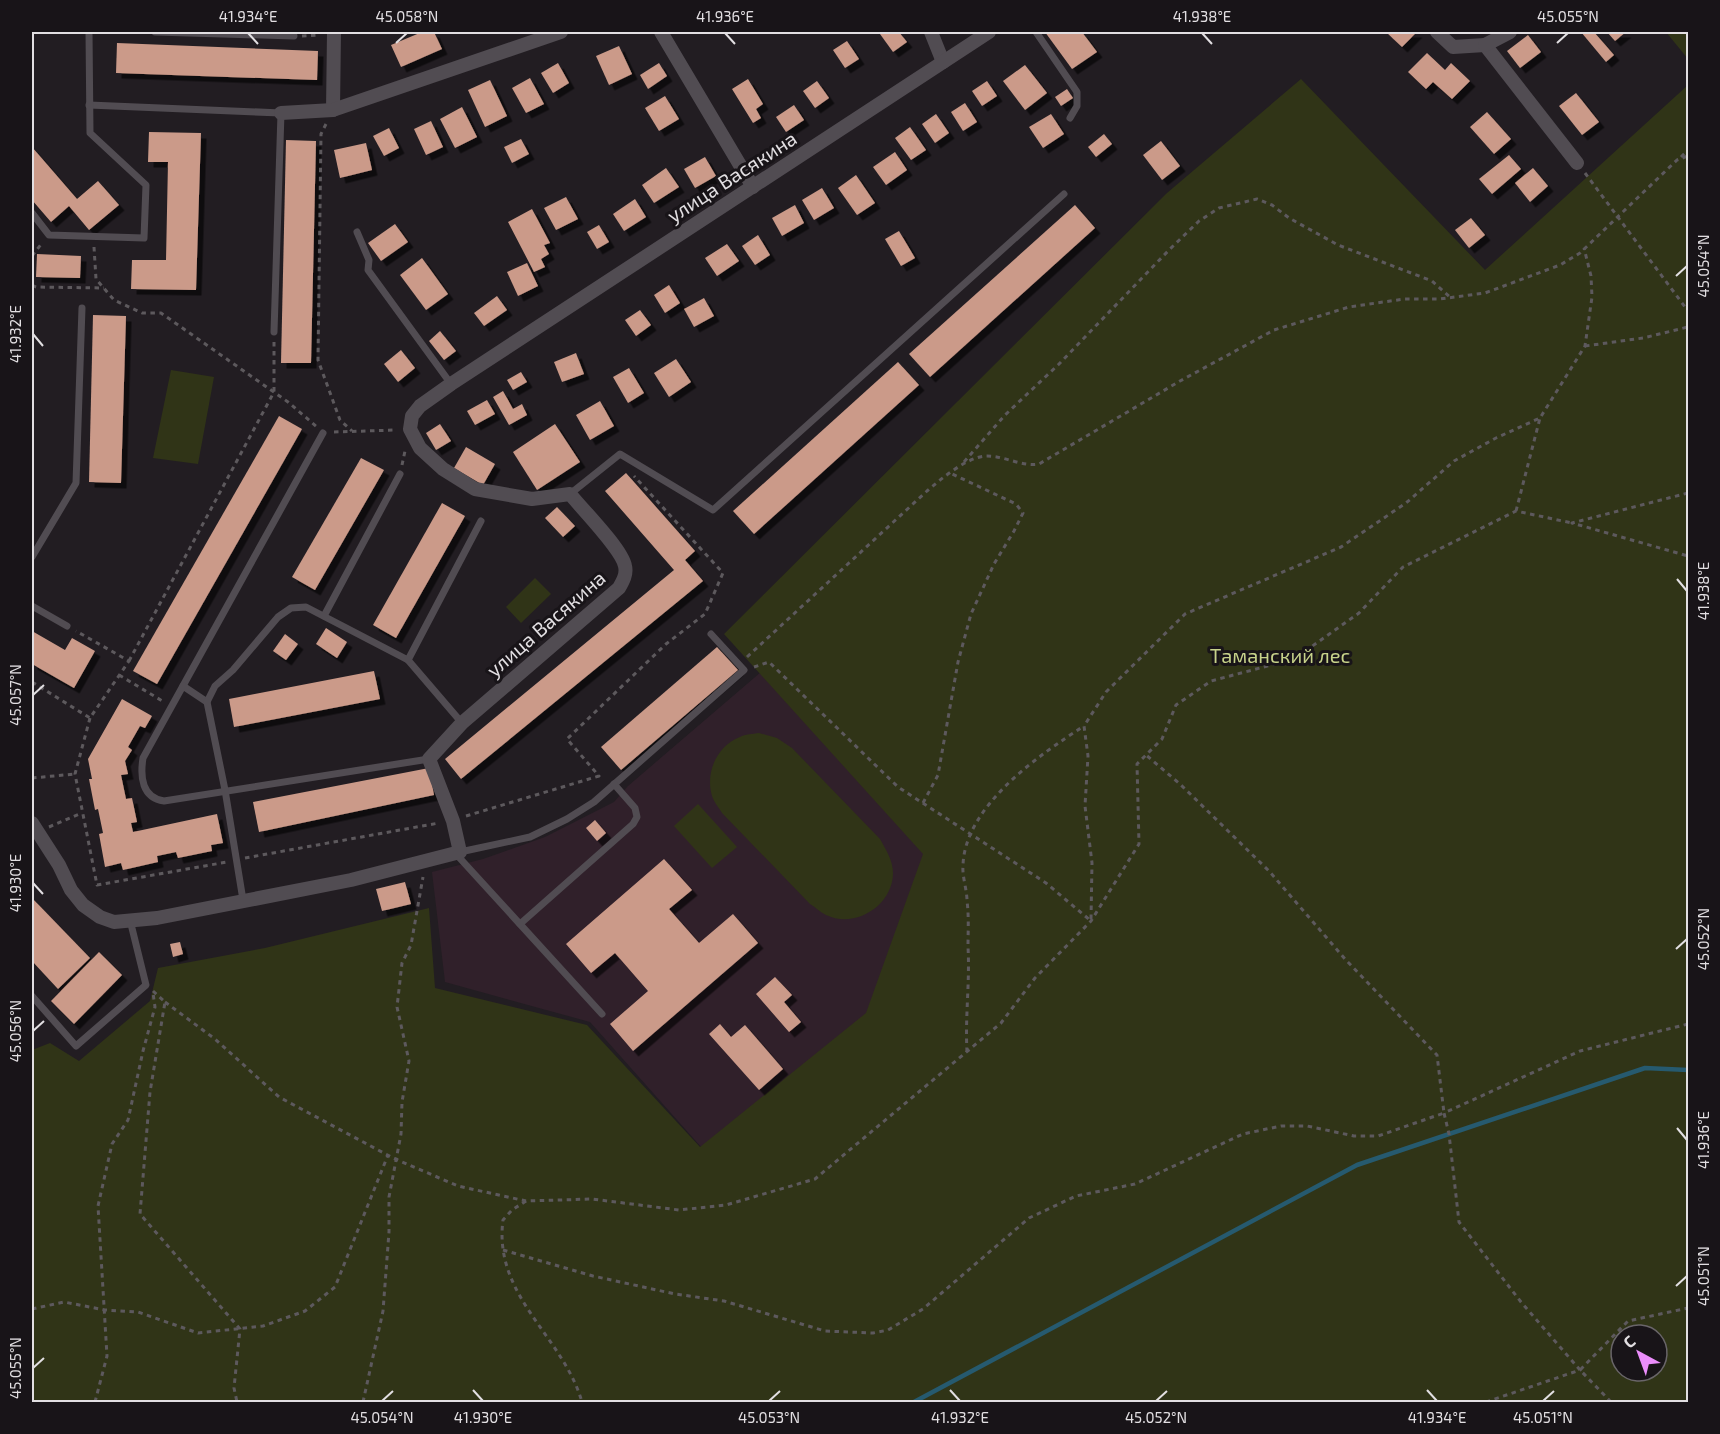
<svg xmlns="http://www.w3.org/2000/svg" width="1720" height="1434" font-family="'Exo 2',sans-serif">
<defs>
<filter id="shadow"><feDropShadow dx="5.5" dy="5.5" stdDeviation="0" flood-color="#0009"/></filter>
</defs>
<rect width="100%" height="100%" fill="#221d22"/>
<!-- education -->
<polygon fill="#30202a" points="761,672 925,854 869,1014 702,1148 590,1022 445,982 432,872 483,859 545,837 614,802 628,786"/>
<!-- green -->
<g fill="#303417" fill-rule="evenodd">
<polygon points="1666,32 1688,32 1688,59"/>
<path d="M1301,79L1485,270L1688,85V1402H32V1050L50,1043L79,1061L150,1001L158,968L265,948L429,908L435,988L587,1025L700,1147L866,1013L923,854L724,634L1167,193ZM1621,1335H1657V1371H1621Z"/>
<polygon points="171,370 214,377 198,464 153,458"/>
<polygon points="535,578 551,594 521,623 506,607"/>
<path d="M759,733L777,738L792,748L880,839C886,850 893,860 893,874C892,906 855,929 826,915C820,912 815,907 810,904L722,813C719,808 714,802 712,796C705,772 717,746 740,737C745,734 753,734 759,733Z"/>
<polygon points="698,804 737,847 712,868 674,826"/>
</g>
<g fill="none" stroke-linecap="round" stroke-linejoin="round">
<!-- stream -->
<polyline stroke="#265a6f" stroke-width="4.5" points="914,1402 1357,1165 1645,1068 1688,1070"/>
</g>
<!-- building -->
<g fill="#cb9a89" filter="url(#shadow)">
<polygon points="422,32 434,32 442,49 401,67 391,45"/>
<polygon points="883,32 899,32 907,42 893,52 880,34"/>
<polygon points="1045,32 1082,32 1097,52 1072,69"/>
<polygon points="1386,32 1417,32 1402,47"/>
<polygon points="1581,32 1594,32 1614,55 1606,62"/>
<polygon points="1607,32 1626,32 1615,41"/>
<polygon points="1528,35 1541,52 1520,68 1507,51"/>
<polygon points="847,41 859,59 845,68 833,50"/>
<polygon points="117,43 318,51 317,80 116,73"/>
<polygon points="619,46 632,74 609,85 596,56"/>
<polygon points="1427,53 1445,70 1451,63 1470,81 1452,99 1433,82 1426,89 1408,72"/>
<polygon points="558,63 569,83 553,93 541,73"/>
<polygon points="659,63 667,76 648,89 640,75"/>
<polygon points="1025,65 1047,93 1025,110 1003,81"/>
<polygon points="530,78 544,104 526,113 512,88"/>
<polygon points="748,79 763,104 756,109 761,118 753,123 732,89"/>
<polygon points="490,80 507,116 485,127 468,90"/>
<polygon points="817,81 829,98 815,108 803,91"/>
<polygon points="987,81 997,96 982,106 972,91"/>
<polygon points="1067,89 1073,98 1061,106 1055,97"/>
<polygon points="1576,93 1599,122 1582,135 1559,106"/>
<polygon points="665,96 679,119 659,131 645,108"/>
<polygon points="965,103 977,122 963,131 951,112"/>
<polygon points="794,105 804,120 786,132 776,117"/>
<polygon points="462,107 477,137 455,148 440,119"/>
<polygon points="1487,112 1511,139 1494,154 1470,127"/>
<polygon points="936,114 949,133 935,143 922,124"/>
<polygon points="1051,114 1064,134 1043,148 1029,127"/>
<polygon points="431,121 443,147 426,155 414,129"/>
<polygon points="910,127 926,150 911,160 895,138"/>
<polygon points="389,128 399,148 384,156 373,136"/>
<polygon points="149,132 201,133 196,290 131,289 132,260 166,260 168,162 148,162"/>
<polygon points="1104,134 1112,144 1096,157 1088,147"/>
<polygon points="521,139 529,154 512,163 504,147"/>
<polygon points="286,140 316,141 311,363 281,363"/>
<polygon points="1161,141 1180,166 1162,180 1143,155"/>
<polygon points="366,143 372,170 340,178 334,150"/>
<polygon points="32,147 77,199 98,181 119,205 89,230 69,206 51,222 32,200"/>
<polygon points="895,152 907,170 886,185 873,167"/>
<polygon points="1509,155 1521,169 1492,194 1479,179"/>
<polygon points="705,157 716,176 695,188 684,169"/>
<polygon points="666,168 679,187 654,203 642,185"/>
<polygon points="1533,168 1548,186 1530,202 1515,183"/>
<polygon points="856,175 875,203 857,215 838,188"/>
<polygon points="822,188 834,208 814,220 802,200"/>
<polygon points="566,197 578,219 556,230 544,208"/>
<polygon points="635,199 646,217 624,231 613,214"/>
<polygon points="795,205 804,223 782,236 772,218"/>
<polygon points="1075,205 1095,228 930,377 909,354"/>
<polygon points="532,209 550,243 544,245 549,254 541,259 545,267 534,272 508,222"/>
<polygon points="1471,218 1485,235 1469,248 1455,230"/>
<polygon points="395,224 408,242 381,261 368,243"/>
<polygon points="599,225 609,242 597,249 587,232"/>
<polygon points="899,231 915,258 901,266 885,239"/>
<polygon points="758,235 770,255 755,265 742,246"/>
<polygon points="727,244 739,261 717,276 705,258"/>
<polygon points="37,254 81,256 80,278 36,277"/>
<polygon points="422,258 448,294 426,310 400,275"/>
<polygon points="527,263 538,286 518,296 507,272"/>
<polygon points="669,285 680,303 665,313 654,295"/>
<polygon points="497,296 507,310 484,326 474,313"/>
<polygon points="704,298 714,316 694,327 684,309"/>
<polygon points="640,310 651,325 636,336 625,320"/>
<polygon points="93,315 126,316 121,483 89,482"/>
<polygon points="440,331 456,351 444,360 429,341"/>
<polygon points="401,350 415,368 398,382 384,364"/>
<polygon points="576,353 584,374 562,382 554,362"/>
<polygon points="676,359 691,382 669,397 654,373"/>
<polygon points="898,362 919,385 754,534 733,511"/>
<polygon points="629,368 644,393 628,403 613,377"/>
<polygon points="521,372 527,382 513,390 507,380"/>
<polygon points="503,391 513,409 522,404 527,415 509,425 493,397"/>
<polygon points="487,400 495,414 475,425 467,411"/>
<polygon points="600,401 614,426 590,440 576,415"/>
<polygon points="279,416 302,429 157,684 133,671"/>
<polygon points="440,424 451,441 436,450 426,433"/>
<polygon points="555,424 580,462 537,490 513,452"/>
<polygon points="466,447 495,464 483,485 454,468"/>
<polygon points="361,458 384,470 315,590 292,577"/>
<polygon points="626,473 695,551 685,560 703,581 461,779 445,759 674,570 605,491"/>
<polygon points="442,503 465,516 396,638 373,625"/>
<polygon points="557,507 575,526 563,537 545,518"/>
<polygon points="326,628 347,642 337,658 316,644"/>
<polygon points="32,631 65,650 72,638 95,651 74,688 32,664"/>
<polygon points="285,634 298,644 286,660 273,651"/>
<polygon points="717,647 738,670 621,770 601,747"/>
<polygon points="374,671 380,699 234,727 229,699"/>
<polygon points="122,699 152,716 145,728 140,726 128,747 132,750 125,761 128,774 121,775 126,799 132,798 137,822 131,823 133,832 217,814 223,843 211,845 212,851 178,858 176,852 157,856 158,862 123,870 121,863 105,867 99,834 103,833 98,809 95,810 89,779 92,779 88,759"/>
<polygon points="429,768 434,795 259,832 253,802"/>
<polygon points="595,820 606,833 597,841 586,828"/>
<polygon points="664,859 692,890 669,909 699,943 733,914 758,943 633,1051 610,1024 648,991 615,953 591,973 566,944"/>
<polygon points="405,882 411,904 382,911 376,889"/>
<polygon points="32,898 90,958 58,989 32,961"/>
<polygon points="180,942 183,954 173,957 170,944"/>
<polygon points="99,952 122,975 74,1024 51,1001"/>
<polygon points="775,977 792,995 784,1002 801,1022 789,1032 756,994"/>
<polygon points="720,1024 731,1037 745,1025 783,1069 759,1090 709,1034"/>
</g>
<g fill="none" stroke-linecap="round" stroke-linejoin="round">
<!-- path -->
<g stroke="#5d595d" stroke-width="3" stroke-dasharray="4.5 4.5" stroke-linecap="butt">
<polyline points="302,36 319,35"/>
<polyline points="326,124 321,134 318,360 340,420 352,431"/>
<polyline points="1681,157 1688,150"/>
<polyline points="1585,173 1688,311"/>
<polyline points="94,247 96,279 114,300 142,313 161,313 288,402 317,427"/>
<polyline points="32,256 42,243"/>
<polyline points="32,285 36,287 104,288"/>
<polyline points="1585,346 1643,338 1688,327"/>
<polyline points="334,432 396,430"/>
<polyline points="964,462 1005,415 1059,364 1170,249 1199,221 1219,208 1257,199 1272,205 1289,218 1338,245 1432,281 1451,298"/>
<polyline points="402,465 405,451"/>
<polyline points="1688,493 1572,523 1688,556"/>
<polyline points="1516,511 1540,418"/>
<path d="M747,657L927,491C941,479 968,456 987,456C1005,456 1022,467 1039,464L1180,381L1274,330L1349,307L1404,299H1440L1485,293L1560,265L1580,253L1677,160L1688,156"/>
<polyline points="129,661 274,392 274,342"/>
<polyline points="754,667 769,662 898,787 1046,883 1091,921"/>
<polyline points="119,675 164,702"/>
<polyline points="32,682 90,718 129,661 76,631"/>
<polyline points="90,718 75,774 97,885 227,862"/>
<polyline points="32,778 75,774"/>
<polyline points="923,803 938,775 958,662 971,614 994,564 1014,531 1023,513 1016,504 950,473"/>
<polyline points="466,816 599,776 567,739 666,644 705,614 723,573 634,476"/>
<polyline points="49,827 82,813"/>
<polyline points="245,858 439,823"/>
<polyline points="1091,919 1092,863 1085,806 1088,756 1084,726 1106,692 1185,614 1341,547 1406,503 1454,461 1496,438 1540,418 1585,346 1592,297 1591,276 1584,248"/>
<polyline points="153,991 165,1002 150,1092 140,1214 240,1329 234,1388 237,1402"/>
<polyline points="165,1002 215,1039 279,1097 393,1158 458,1186 526,1201 592,1199 679,1210 726,1205 815,1179 1001,1023 1035,978 1091,921 1139,844 1137,764 1162,739 1176,705 1211,681 1294,659 1359,613 1403,567 1516,511 1572,523"/>
<path d="M967,1052C965,1016 970,982 968,947C968,932 969,916 967,901C967,889 962,877 963,865C965,806 1039,755 1084,726"/>
<path d="M526,1201L512,1210L503,1220C493,1296 563,1336 582,1402"/>
<polyline points="503,1250 593,1276 675,1294 724,1301 825,1331 873,1333 888,1330 923,1309 1029,1218 1076,1196 1135,1184 1243,1134 1281,1126 1307,1126 1354,1136 1378,1136 1444,1113 1437,1055 1345,959 1269,871 1180,784 1146,755"/>
<polyline points="32,1309 64,1302 105,1310 138,1312 198,1333 263,1326 305,1311 335,1287 388,1155"/>
<polyline points="95,1402 107,1356 98,1206 112,1144 128,1120 143,1051 155,1007 153,993"/>
<polyline points="363,1402 383,1311 389,1232 389,1197 401,1134 402,1102 409,1061 397,1007 402,963 411,945 423,877"/>
<polyline points="1486,1402 1580,1370 1521,1302 1459,1222 1449,1134 1444,1113 1580,1051 1688,1024"/>
<polyline points="1611,1402 1580,1370 1628,1321 1688,1308"/>
</g>
<!-- lane -->
<g stroke="#514c52" stroke-width="7">
<polyline points="155,32 294,36"/>
<polyline points="1036,32 1077,92 1077,106 1070,118"/>
<polyline points="89,105 281,113 274,332"/>
<polyline points="32,213 49,235 144,238 146,185 90,133 89,32"/>
<polyline points="357,232 369,260 368,270 451,384"/>
<path d="M323,433L143,758C140,777 142,798 164,801L429,759"/>
<polyline points="570,494 620,454 713,510 1064,194"/>
<polyline points="32,557 76,483 82,308"/>
<polyline points="32,606 67,626"/>
<polyline points="324,616 400,474"/>
<polyline points="408,660 462,723"/>
<polyline points="183,686 207,702"/>
<polyline points="460,852 530,837 567,819 594,802 744,670 711,634"/>
<polyline points="456,854 602,1014"/>
<polyline points="243,900 225,790 207,702 215,686 233,670 278,617 291,608 306,607 408,660 481,521"/>
<polyline points="520,924 633,824 637,817 635,808 614,784"/>
<polyline points="32,996 76,1046 146,985 130,920"/>
</g>
<!-- street -->
<g stroke="#514c52" stroke-width="14">
<polyline points="661,32 753,187"/>
<polyline points="931,32 943,62"/>
<polyline points="1437,32 1453,47 1485,45 1577,163"/>
<polyline points="1485,45 1510,32"/>
<polyline points="333,110 334,32"/>
<polyline points="281,113 333,110 561,32"/>
<path d="M32,823L59,865L71,890L83,905L100,917L114,922L157,918L351,880L460,852L453,821L429,759L462,723L619,588C623,581 627,574 625,566C622,549 582,509 570,494L532,499L475,489L443,469L420,448L410,429L412,416L420,406L451,384L989,32"/>
</g>
</g>
<!-- ticks -->
<path fill="none" stroke="#e2dfe2" stroke-width="2" d="M248,33L258,44M725,33L735,44M1202,33L1212,44M396,43L407,33M1557,43L1568,33M1676,276L1687,266M33,334L43,346M1677,579L1687,591M33,695L44,685M33,883L43,894M1676,949L1687,939M33,1031L44,1021M1677,1128L1687,1140M1676,1286L1687,1276M33,1368L44,1358M473,1390L483,1401M950,1390L960,1401M1427,1390L1437,1401M382,1401L393,1391M769,1401L780,1391M1156,1401L1167,1391M1543,1401L1554,1391"/>
<g text-anchor="middle" stroke-width="6" stroke-linejoin="round" paint-order="stroke">
<!-- street labels -->
<g font-size="20" fill="#e2dfe2" stroke="#181418">
<text transform="translate(732 177) rotate(-33)" y="7">улица Васякина</text>
<text transform="translate(546 624) rotate(-41)" y="7">улица Васякина</text>
</g>
<!-- park labels -->
<g font-size="20" fill="#c7d28a" stroke="#181418">
<text x="1280" y="663">Таманский лес</text>
</g>
</g>
<!-- border -->
<rect width="1720" height="1434" fill="none" stroke="#181418" stroke-width="66"/>
<!-- north arrow -->
<g transform="translate(1639 1353) rotate(319)"><circle r="28" fill="#181418" stroke="#696569" stroke-width="1.5"/>
<path d="M0-4.5L10 22L0 15L-10 22Z" fill="#eb8dfb"/>
<text y="-9" font-size="16" font-weight="bold" text-anchor="middle" fill="#e2dfe2">С</text>
</g>
<rect x="33" y="33" width="1654" height="1368" fill="none" stroke="#e2dfe2" stroke-width="2"/>
<g font-size="15" text-anchor="middle" fill="#e2dfe2">
<text x="248" y="22">41.934°E</text>
<text x="407" y="22">45.058°N</text>
<text x="725" y="22">41.936°E</text>
<text x="1202" y="22">41.938°E</text>
<text x="1568" y="22">45.055°N</text>
<text transform="translate(1704 266) rotate(-90)" y="5">45.054°N</text>
<text transform="translate(16 334) rotate(-90)" y="5">41.932°E</text>
<text transform="translate(1704 591) rotate(-90)" y="5">41.938°E</text>
<text transform="translate(16 695) rotate(-90)" y="5">45.057°N</text>
<text transform="translate(16 883) rotate(-90)" y="5">41.930°E</text>
<text transform="translate(1704 939) rotate(-90)" y="5">45.052°N</text>
<text transform="translate(16 1031) rotate(-90)" y="5">45.056°N</text>
<text transform="translate(1704 1140) rotate(-90)" y="5">41.936°E</text>
<text transform="translate(1704 1276) rotate(-90)" y="5">45.051°N</text>
<text transform="translate(16 1368) rotate(-90)" y="5">45.055°N</text>
<text x="382" y="1423">45.054°N</text>
<text x="483" y="1423">41.930°E</text>
<text x="769" y="1423">45.053°N</text>
<text x="960" y="1423">41.932°E</text>
<text x="1156" y="1423">45.052°N</text>
<text x="1437" y="1423">41.934°E</text>
<text x="1543" y="1423">45.051°N</text>
</g>
</svg>
